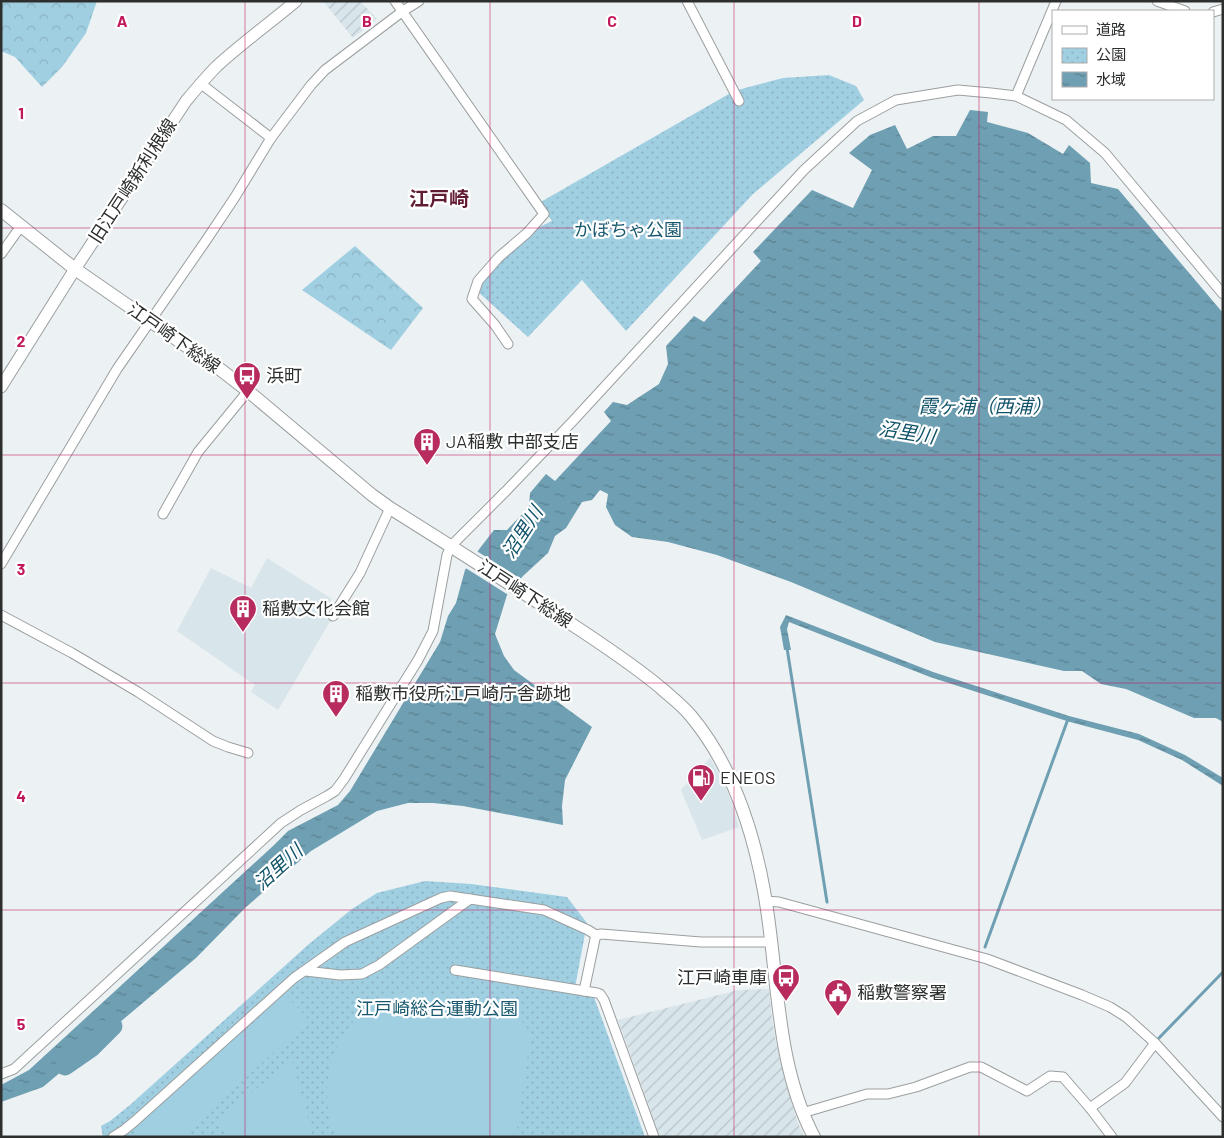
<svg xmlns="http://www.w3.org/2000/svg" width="1224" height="1138" font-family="Barlow,'Noto Sans JP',sans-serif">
<defs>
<pattern id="industrial-furrows" width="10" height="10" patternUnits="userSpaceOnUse" patternTransform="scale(1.25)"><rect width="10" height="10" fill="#d8e5ea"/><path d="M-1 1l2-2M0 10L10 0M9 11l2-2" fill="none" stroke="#bac5c9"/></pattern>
<pattern id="forest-crowns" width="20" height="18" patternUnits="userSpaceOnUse" patternTransform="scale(1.25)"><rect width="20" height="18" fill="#a0cfe2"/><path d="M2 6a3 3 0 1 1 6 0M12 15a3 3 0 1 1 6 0" fill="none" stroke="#8ab2c2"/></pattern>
<pattern id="park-dots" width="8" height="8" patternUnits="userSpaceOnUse" patternTransform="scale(1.25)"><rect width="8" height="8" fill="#a0cfe2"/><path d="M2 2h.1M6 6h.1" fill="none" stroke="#8ab2c2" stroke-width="1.8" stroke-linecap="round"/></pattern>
<pattern id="water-ripples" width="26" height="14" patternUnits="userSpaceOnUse" patternTransform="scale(1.25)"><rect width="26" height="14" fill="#6e9fb2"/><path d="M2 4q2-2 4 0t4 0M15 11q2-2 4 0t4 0" fill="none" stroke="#5b8291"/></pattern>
</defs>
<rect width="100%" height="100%" fill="#ecf1f3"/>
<!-- built -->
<g fill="#d8e5ea">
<polygon points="267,558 332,599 325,613 332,618 278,710 251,692 255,685 177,631 211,568 251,588"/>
<polygon points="710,758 723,781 732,803 739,827 702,840 681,790"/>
</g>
<!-- industrial -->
<g fill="url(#industrial-furrows)">
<polygon points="323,1 360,1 377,19 353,38"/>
<polygon points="769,989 772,1019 776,1042 785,1081 798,1123 804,1137 660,1137 618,1020 739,990"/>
</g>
<!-- forest -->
<g fill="url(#forest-crowns)">
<polygon points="1,1 97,1 86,33 62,67 42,87 15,57 1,51"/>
<polygon points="355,246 423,308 391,350 302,290"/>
</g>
<!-- park -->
<g fill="url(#park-dots)">
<polygon points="829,75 856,86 864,100 753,194 626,331 582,280 528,337 476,290 518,237 552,221 539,203 734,91 783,78"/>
<polygon points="425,881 471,884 567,897 587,923 574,993 594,997 645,1137 103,1137 101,1126 110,1121 130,1105 309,944 352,909 377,893"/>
</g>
<!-- pitch -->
<g fill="#a0cfe2">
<path d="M408,991L511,1008L531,1033L516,1137H338C335,1132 332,1127 331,1123C318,1077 338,1021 382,999C390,995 400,994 408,991Z"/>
<polygon points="286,995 309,1020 180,1137 142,1137 134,1126"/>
<polygon points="292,1060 313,1137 228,1137 219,1119"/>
</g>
<!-- water -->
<g fill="url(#water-ripples)">
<polygon points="970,110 988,112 987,122 1028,133 1063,154 1069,145 1090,163 1091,183 1118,189 1223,313 1223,722 1216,718 1194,718 1126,689 1101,684 1082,671 1064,671 935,642 791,582 717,555 668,542 632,537 615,525 606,507 608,494 600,490 592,500 582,502 566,528 555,536 548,553 523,576 507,595 495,634 504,656 514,670 592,727 565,780 562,806 563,825 463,806 433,803 408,803 377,811 311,851 246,907 196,958 43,1087 1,1102 1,1085 29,1070 273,846 288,831 338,805 350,791 440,642 448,616 456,603 465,570 480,548 494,530 507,530 529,507 530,493 546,474 555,481 611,421 604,412 613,402 627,405 659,384 668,364 666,346 694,316 704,322 761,261 753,252 812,190 853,208 872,170 849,153 870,135 895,125 907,149 933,136 956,136"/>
<polygon points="786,615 933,672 1069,716 1139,734 1185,755 1223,778 1223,786 1182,760 1138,740 1070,722 930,677 789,622 787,629 791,650 784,650 780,627"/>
</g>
<!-- pier -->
<polygon fill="#ecf1f3" points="475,550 523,580 510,596 464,567"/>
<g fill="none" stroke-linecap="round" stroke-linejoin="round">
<!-- stream -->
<g stroke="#6e9fb2" stroke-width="3">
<polyline points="787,648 827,902"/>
<polyline points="985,947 1068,719"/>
<polyline points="1159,1038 1223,972"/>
</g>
<!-- river -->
<polyline stroke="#6e9fb2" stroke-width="19" points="65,1066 91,1048 113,1026"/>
<defs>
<g id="minor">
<polyline points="395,1 544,214 527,233 499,257 478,281 472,299 495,325 508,344"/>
<polyline points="687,1 739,101"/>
<polyline points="1157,1 1185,11"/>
<polyline points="1213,12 1223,9"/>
<polyline points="200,83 271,138"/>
<polyline points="1016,96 1056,1"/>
<polyline points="1,254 21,226"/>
<polyline points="163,514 198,452 248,391"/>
<polyline points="1,564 117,369 205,242 235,197 271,138 311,85 325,70 403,11 419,1"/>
<polyline points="1,615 72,653 138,692 213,741 228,747 248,753"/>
<polyline points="333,616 360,573 390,508"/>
<polyline points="766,901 779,902 987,959 1082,995 1110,1007 1126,1017 1155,1043 1223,1117"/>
<polyline points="455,970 597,993 600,994 604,1000 654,1137"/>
<polyline points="306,971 340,975 362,974 379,965 470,899"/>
<polyline points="584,991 595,939 596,935 601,934 701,942 771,942"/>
<polyline points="1,1074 14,1069 281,823 301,810 327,796 335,791 344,779 418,660 433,631 447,555 451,546 506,491 572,422 804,170 857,121 896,100 958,90 991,93 1016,96 1066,120 1105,153 1223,294"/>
<polyline points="1090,1108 1125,1083 1155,1043"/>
<polyline points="802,1113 867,1094 888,1094 916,1087 970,1067 981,1067 1027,1091 1050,1076 1063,1077 1090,1108 1112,1137"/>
<polyline points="113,1137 124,1130 135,1121 294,978 345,942 441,898 450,896 544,910 588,930 596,935"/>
</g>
<path id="tertiary" d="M1,387L75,269L186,101C196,89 206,77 217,66C242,43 270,23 296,1"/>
<path id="secondary" d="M1,210L75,269L221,370L248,391L372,495L390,508C454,548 518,589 582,631C609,649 636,667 661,688C671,697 682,705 691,716C731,764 753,830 764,891C779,972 774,1061 814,1137"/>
</defs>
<!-- minor casing -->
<use href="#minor" stroke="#9b9fa0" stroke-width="11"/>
<!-- tertiary casing -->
<use href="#tertiary" stroke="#9b9fa0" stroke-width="13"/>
<!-- secondary casing -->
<use href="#secondary" stroke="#9b9fa0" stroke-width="14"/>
<!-- minor -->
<use href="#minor" stroke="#fff" stroke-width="9"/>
<!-- tertiary -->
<use href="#tertiary" stroke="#fff" stroke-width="11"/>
<!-- secondary -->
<use href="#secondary" stroke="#fff" stroke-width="12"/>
</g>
<!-- grid -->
<path fill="none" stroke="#c2185b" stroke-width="1" stroke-opacity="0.55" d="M245,1V1137M490,1V1137M734,1V1137M979,1V1137M1,228H1223M1,455H1223M1,683H1223M1,910H1223"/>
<!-- icons -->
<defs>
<symbol id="bus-pin" viewBox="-11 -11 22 30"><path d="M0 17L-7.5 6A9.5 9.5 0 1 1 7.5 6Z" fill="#b82b5f" stroke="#fff"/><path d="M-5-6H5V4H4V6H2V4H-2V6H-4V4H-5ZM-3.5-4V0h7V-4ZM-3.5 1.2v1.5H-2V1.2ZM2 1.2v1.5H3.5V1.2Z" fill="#fff"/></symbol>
<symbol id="building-pin" viewBox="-11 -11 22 30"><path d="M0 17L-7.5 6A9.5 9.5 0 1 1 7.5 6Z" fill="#b82b5f" stroke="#fff"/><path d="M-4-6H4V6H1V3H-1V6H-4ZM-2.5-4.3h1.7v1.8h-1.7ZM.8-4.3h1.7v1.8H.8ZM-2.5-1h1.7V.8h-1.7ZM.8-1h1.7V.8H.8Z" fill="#fff"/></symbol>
<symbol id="fuel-pin" viewBox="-11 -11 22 30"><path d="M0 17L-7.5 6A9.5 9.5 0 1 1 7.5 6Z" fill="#b82b5f" stroke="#fff"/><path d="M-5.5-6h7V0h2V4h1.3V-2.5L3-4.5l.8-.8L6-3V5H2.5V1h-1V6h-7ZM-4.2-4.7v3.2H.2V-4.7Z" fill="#fff"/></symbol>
<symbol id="civic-pin" viewBox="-11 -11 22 30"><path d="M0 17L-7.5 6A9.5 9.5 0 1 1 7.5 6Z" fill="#b82b5f" stroke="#fff"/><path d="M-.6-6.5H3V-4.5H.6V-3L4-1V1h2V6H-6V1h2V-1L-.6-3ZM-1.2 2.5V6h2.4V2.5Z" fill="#fff"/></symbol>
</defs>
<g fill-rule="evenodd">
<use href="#bus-pin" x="231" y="360" width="32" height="43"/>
<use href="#building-pin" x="411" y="426" width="32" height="43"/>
<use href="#building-pin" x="227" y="593" width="32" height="43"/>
<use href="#building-pin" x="320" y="678" width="32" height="43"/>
<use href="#fuel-pin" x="685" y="762" width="32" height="43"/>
<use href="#bus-pin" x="770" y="962" width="32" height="43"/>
<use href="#civic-pin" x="822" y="977" width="32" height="43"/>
</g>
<g text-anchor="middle" stroke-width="4.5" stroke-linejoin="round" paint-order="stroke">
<!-- street labels -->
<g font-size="18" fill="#2d2f2f" stroke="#fff">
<text transform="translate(133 181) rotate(-57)" y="6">旧江戸崎新利根線</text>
<text transform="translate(174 338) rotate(35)" y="6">江戸崎下総線</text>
<text transform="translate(525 594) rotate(33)" y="6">江戸崎下総線</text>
</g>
<!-- park labels -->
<g font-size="18" fill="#19596f" stroke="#fff">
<text x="628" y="236">かぼちゃ公園</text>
<text x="437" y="1015">江戸崎総合運動公園</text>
</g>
<!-- poi labels -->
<g font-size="18" fill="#2d2f2f" stroke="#fff" text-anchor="start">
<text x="266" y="382">浜町</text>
<text x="446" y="448">JA稲敷 中部支店</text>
<text x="262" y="615">稲敷文化会館</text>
<text x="355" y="700">稲敷市役所江戸崎庁舎跡地</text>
<text x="720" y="784">ENEOS</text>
<text x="767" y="984" text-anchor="end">江戸崎車庫</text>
<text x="857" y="999">稲敷警察署</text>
</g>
<!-- water labels -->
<g font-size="19" font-style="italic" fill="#115369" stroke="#fff">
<text x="985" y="413">霞ヶ浦（西浦）</text>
<text transform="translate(907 432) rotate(9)" y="7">沼里川</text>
<text transform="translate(522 532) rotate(-57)" y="7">沼里川</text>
<text transform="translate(278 867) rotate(-42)" y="7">沼里川</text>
</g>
<!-- quarter labels -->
<g font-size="20" font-weight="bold" fill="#601c33" stroke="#fff">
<text x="439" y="206">江戸崎</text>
</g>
</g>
<g font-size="16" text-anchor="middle" font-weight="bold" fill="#c2185b" stroke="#fff" stroke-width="4.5" stroke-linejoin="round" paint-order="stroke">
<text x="122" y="27">A</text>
<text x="367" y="27">B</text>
<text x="612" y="27">C</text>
<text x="857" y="27">D</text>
<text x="21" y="119">1</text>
<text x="21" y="347">2</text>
<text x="21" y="575">3</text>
<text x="21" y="802">4</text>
<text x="21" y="1030">5</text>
</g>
<!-- border -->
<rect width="1224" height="1138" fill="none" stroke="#2d2f2f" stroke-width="5"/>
<!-- legend -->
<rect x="1052" y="10" width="162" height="90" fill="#ffffff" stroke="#abacac"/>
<rect x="1062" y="26" width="25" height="8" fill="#ffffff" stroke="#abacac"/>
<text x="1096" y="35" font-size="15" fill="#2d2f2f">道路</text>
<rect x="1062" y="48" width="25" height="15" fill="url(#park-dots)" stroke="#abacac"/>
<text x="1096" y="60" font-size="15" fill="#2d2f2f">公園</text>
<rect x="1062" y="72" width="25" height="15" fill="url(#water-ripples)" stroke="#abacac"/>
<text x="1096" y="85" font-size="15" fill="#2d2f2f">水域</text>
</svg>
